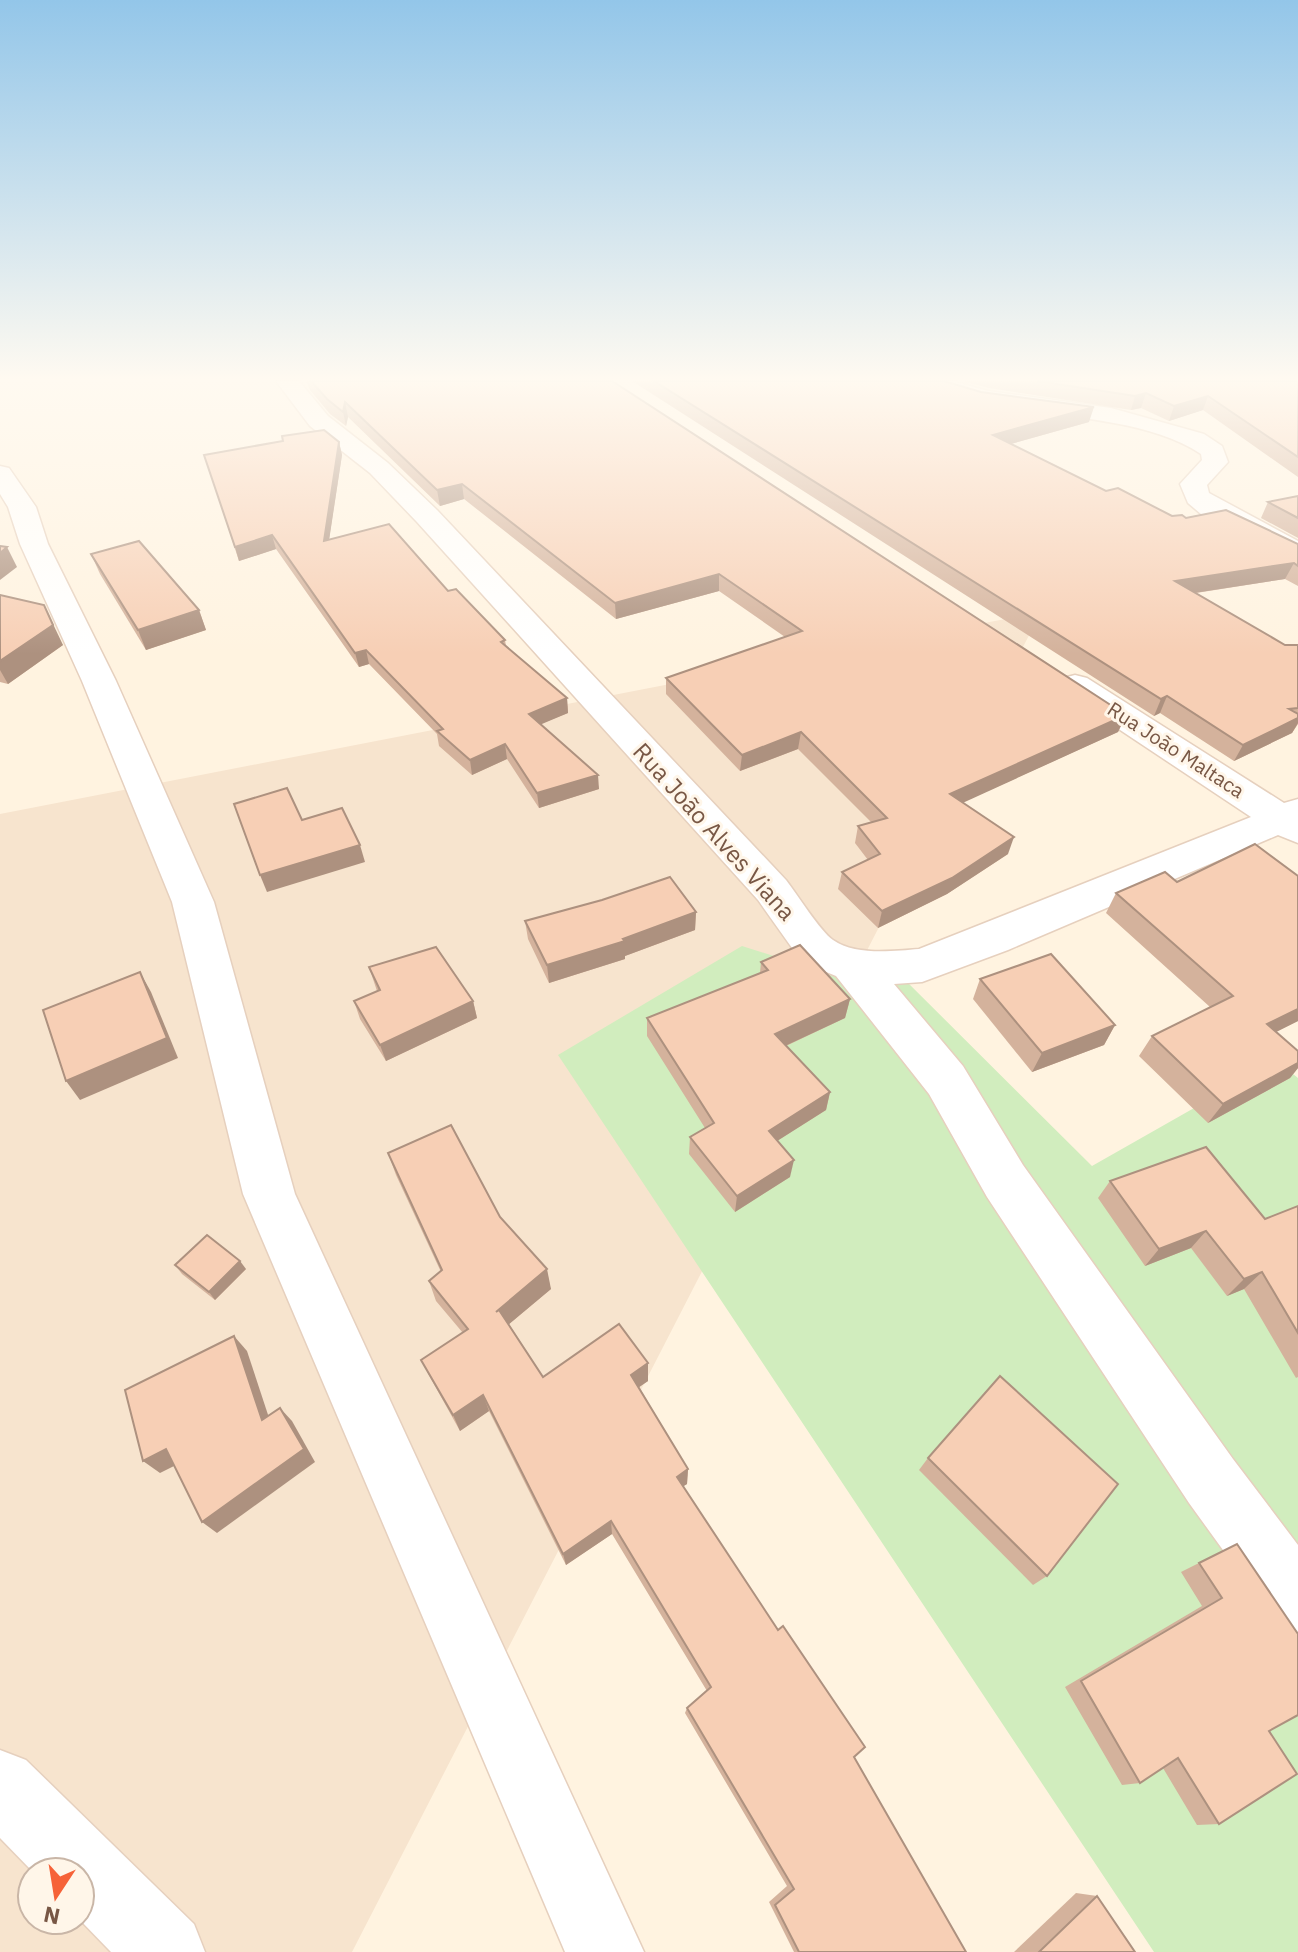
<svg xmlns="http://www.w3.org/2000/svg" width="1298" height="1952" font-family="'IBM Plex Sans',sans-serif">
<rect width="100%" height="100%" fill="#fff3e0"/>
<!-- residential -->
<path fill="#f7e4ce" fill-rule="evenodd" d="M1041,612L352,1952H0V814ZM32,1872H80V1920H32Z"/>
<!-- green -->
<polygon fill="#d1edbe" points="742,946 808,967 896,971 1092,1166 1277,1061 1298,1078 1298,1952 1154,1952 558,1055"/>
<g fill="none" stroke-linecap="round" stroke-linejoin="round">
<defs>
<g id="minor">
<path d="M276,381H299L328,416L388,463L437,510L786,880C797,894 820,931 833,940C855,956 894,951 919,949L1251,817L1063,692L1058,685L1063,678L1075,675L1087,678L1284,803L1298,799V843L1278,835L1008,950L922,982L894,984L963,1066L1023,1165L1233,1459L1298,1545V1632L1275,1622L1189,1503L987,1197L929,1094L836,976L802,962L758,900L417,522L370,473L310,426Z"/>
<path d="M919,381H953L988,391L1111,408L1204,434L1222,446L1228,462L1207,485L1209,493L1298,541V561L1201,514L1188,503L1180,484L1202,460L1201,454C1146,417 1051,417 987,405C965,401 943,392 922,386Z"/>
<polygon points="0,466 9,468 36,507 48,544 116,681 214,902 295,1194 644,1952 565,1952 243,1194 172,902 82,681 20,544 8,507 0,494"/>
<polygon points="0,1750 26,1760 194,1924 205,1952 111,1952 80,1920 80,1872 33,1872 0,1838"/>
</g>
</defs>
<!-- minor casing -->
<use href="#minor" stroke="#e6d0be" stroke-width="3"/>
<!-- minor -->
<use href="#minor" fill="#fff" fill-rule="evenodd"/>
</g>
<!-- wall -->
<g fill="#d4b29c">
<polygon points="306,381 612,381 1126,715 1118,732 963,802 1008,854 947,894 878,928 838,889 842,872 868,860 855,843 858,826 871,822 798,749 740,771 666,694 666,678 785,637 719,591 616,619 464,499 440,506 348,417 346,426 330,414 310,390"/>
<polygon points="632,381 944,381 1089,422 1011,444 1106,491 1172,516 1186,518 1298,544 1298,586 1285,579 1196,593 1285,645 1298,645 1298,724 1292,733 1234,761 1160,713 1154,716"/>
<polygon points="962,381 1298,381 1298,477 1203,410 1169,421 1141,408 1131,410 989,388"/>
<polygon points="339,442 342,455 329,539 448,591 505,640 506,646 567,698 568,713 540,724 599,789 539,808 507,759 472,775 439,746 437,734 369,664 359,667 276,549 239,561 204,455"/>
<polygon points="1298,496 1298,538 1261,518 1268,502"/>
<polygon points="91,554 199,610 206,630 146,650 100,574"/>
<polygon points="0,595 63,645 8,684 0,682"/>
<polygon points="1298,876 1298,1021 1276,1032 1298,1051 1298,1068 1290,1078 1208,1123 1139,1056 1152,1036 1210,1007 1106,913 1116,893 1177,882"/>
<polygon points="696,912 695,930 625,956 625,959 549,983 528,939 525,921"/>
<polygon points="761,962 850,999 845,1018 786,1046 830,1092 826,1110 777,1141 790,1177 735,1212 689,1154 690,1137 705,1128 647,1036 647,1018 760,973"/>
<polygon points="369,967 473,1001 477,1018 386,1061 360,1019 354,1001 377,991"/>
<polygon points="980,979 1115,1025 1104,1045 1032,1072 973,999"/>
<polygon points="388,1153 500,1217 551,1289 509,1324 543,1377 648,1381 639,1387 688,1469 687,1484 683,1486 854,1757 966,1952 794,1952 769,1902 787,1886 685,1713 687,1708 707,1691 612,1534 566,1565 489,1411 460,1431 430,1377 421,1360 463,1333 436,1301 429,1281 441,1272 396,1175"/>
<polygon points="1110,1181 1265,1219 1298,1206 1298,1377 1296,1378 1244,1289 1227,1296 1191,1248 1145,1266 1098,1198"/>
<polygon points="175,1265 246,1269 215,1300 182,1274"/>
<polygon points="928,1458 1047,1576 1033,1585 919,1470"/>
<polygon points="1237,1544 1269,1731 1219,1824 1197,1825 1163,1768 1140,1783 1122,1785 1065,1687 1202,1606 1181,1572"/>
<polygon points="1076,1893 1097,1896 1135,1952 1014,1952"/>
</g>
<!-- shaded-wall -->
<g fill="#ad917f">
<polygon points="1146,393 1141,408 1131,410 1135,396"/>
<polygon points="1208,396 1203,410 1169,421 1174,406"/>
<polygon points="345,402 348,417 346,426 343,412"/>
<polygon points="1094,407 1089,422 989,450 993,435"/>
<polygon points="339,442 342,455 327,554 324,541"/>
<polygon points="462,484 464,499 440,506 437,490"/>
<polygon points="272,535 276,549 239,561 235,547"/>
<polygon points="7,547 17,567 0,580 0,553"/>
<polygon points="1294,563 1285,579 1168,597 1175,581"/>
<polygon points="719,574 719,591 616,619 615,603"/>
<polygon points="44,605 63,645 8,684 0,670 0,661"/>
<polygon points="199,610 206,630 146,650 138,630"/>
<polygon points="366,650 369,664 359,667 355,653"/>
<polygon points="1167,696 1160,713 1154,716 1161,699"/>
<polygon points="567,698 568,713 530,729 529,714"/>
<polygon points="1126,715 1118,732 945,811 950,794"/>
<polygon points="1298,718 1298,723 1292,733 1234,761 1243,745"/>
<polygon points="801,732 798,749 740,771 742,755"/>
<polygon points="505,744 507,759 472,775 470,760"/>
<polygon points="598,775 599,789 539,808 537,793"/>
<polygon points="1014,837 1008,854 947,894 878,928 882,911"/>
<polygon points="360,845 365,862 267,892 260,875"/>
<polygon points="696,912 695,930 625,956 625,959 549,983 547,965"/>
<polygon points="140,972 151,992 178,1058 80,1100 66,1081"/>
<polygon points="850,999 845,1018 772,1052 775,1034"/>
<polygon points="473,1001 477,1018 386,1061 380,1045"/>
<polygon points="1298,1009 1298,1021 1252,1044 1267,1024"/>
<polygon points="1115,1025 1104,1045 1032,1072 1042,1053"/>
<polygon points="1298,1063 1298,1068 1290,1078 1208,1123 1223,1104"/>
<polygon points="830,1092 826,1110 766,1148 769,1131"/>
<polygon points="794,1160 790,1177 735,1212 737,1196"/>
<polygon points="1206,1231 1191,1248 1145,1266 1159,1249"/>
<polygon points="240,1261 246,1269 215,1300 209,1292"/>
<polygon points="547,1269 551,1289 501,1331 496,1312"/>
<polygon points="1262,1272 1244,1289 1227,1296 1244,1279"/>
<polygon points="234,1336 247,1351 274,1433 262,1420"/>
<polygon points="648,1363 648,1381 632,1392 631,1375"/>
<polygon points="483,1395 489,1411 460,1431 453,1415"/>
<polygon points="280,1408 292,1421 315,1462 217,1533 202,1522"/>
<polygon points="166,1449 182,1462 160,1473 143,1461"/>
<polygon points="688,1469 687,1484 676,1491 677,1477"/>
<polygon points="611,1521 612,1534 566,1565 563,1554"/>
</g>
<!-- building -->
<g fill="#f7cfb5" stroke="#ad917f" stroke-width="2">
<polygon points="311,381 612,381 1126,715 950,794 1014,837 952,878 882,911 842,872 880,854 858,826 887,818 801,732 742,755 666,678 802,631 719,574 615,603 462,484 437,490 345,402 343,412 327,399"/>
<polygon points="654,381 944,381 981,392 1094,407 993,435 1106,491 1118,488 1172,516 1182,515 1186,518 1226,510 1298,544 1298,566 1294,563 1175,581 1285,645 1298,645 1298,708 1289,709 1298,714 1298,718 1243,745 1167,696 1161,699"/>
<polygon points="1037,381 1298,381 1298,457 1208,396 1174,406 1146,393 1135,396"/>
<polygon points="324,430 339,442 324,541 389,524 448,591 456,589 505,640 501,642 567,698 529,714 598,775 537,793 505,744 470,760 437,731 443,729 366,650 355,653 272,535 235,547 204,455 283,441 282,436"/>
<polygon points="1298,496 1298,518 1268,502"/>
<polygon points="139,541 199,610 138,630 91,554"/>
<polygon points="0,546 7,547 0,553"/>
<polygon points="0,595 44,605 53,625 0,661"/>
<polygon points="287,788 302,820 342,808 360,845 260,875 234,804"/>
<polygon points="1255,844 1298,876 1298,1009 1267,1024 1298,1051 1298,1063 1223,1104 1152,1036 1233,996 1116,893 1165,872 1177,882"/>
<polygon points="670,877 696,912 623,939 625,941 547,965 525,921 602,900"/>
<polygon points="800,945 850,999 775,1034 830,1092 769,1131 794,1160 737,1196 690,1137 714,1123 647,1018 768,970 761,962"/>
<polygon points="436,947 473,1001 380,1045 354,1001 380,990 369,967"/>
<polygon points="1051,954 1115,1025 1042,1053 980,979"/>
<polygon points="140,972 167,1038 66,1081 43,1010"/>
<polygon points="451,1125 500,1217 547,1269 496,1312 499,1310 543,1377 619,1324 648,1363 631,1375 688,1469 677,1477 778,1630 783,1626 865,1747 854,1757 966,1952 799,1952 775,1905 794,1889 687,1708 711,1687 611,1521 563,1554 483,1395 453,1415 421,1360 468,1329 429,1281 442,1270 388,1153"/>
<polygon points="1206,1147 1265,1219 1298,1206 1298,1333 1262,1272 1244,1279 1206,1231 1159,1249 1110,1181"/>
<polygon points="207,1235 240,1261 209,1292 175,1265"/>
<polygon points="234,1336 262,1420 280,1408 304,1449 202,1522 166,1449 143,1461 125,1390"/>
<polygon points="1000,1376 1118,1484 1047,1576 928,1458"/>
<polygon points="1237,1544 1298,1634 1298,1715 1269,1731 1297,1774 1219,1824 1178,1758 1140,1783 1081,1681 1222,1598 1199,1563"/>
<polygon points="1097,1896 1135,1952 1039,1952"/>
</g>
<!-- sky -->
<linearGradient id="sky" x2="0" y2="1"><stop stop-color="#93c6e9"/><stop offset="0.58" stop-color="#fffaf1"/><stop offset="1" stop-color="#fffaf1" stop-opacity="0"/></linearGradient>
<rect width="1298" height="654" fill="url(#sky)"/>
<g text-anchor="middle" stroke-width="6" stroke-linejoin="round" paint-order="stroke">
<!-- far-street labels -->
<g font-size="20" fill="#785745" stroke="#fff6e9">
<text transform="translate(1176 750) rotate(33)" y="7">Rua João Maltaca</text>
</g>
<!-- street labels -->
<g font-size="24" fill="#785745" stroke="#fff6e9">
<text transform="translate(714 832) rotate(48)" y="8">Rua João Alves Viana</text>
</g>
</g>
<!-- north arrow -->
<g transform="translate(56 1896) rotate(192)"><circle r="38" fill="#fff6e9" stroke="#c9b6a7" stroke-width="2"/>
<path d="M0-6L14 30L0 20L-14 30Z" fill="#f66238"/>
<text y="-12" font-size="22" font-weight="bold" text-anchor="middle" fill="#785745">N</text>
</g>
</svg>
